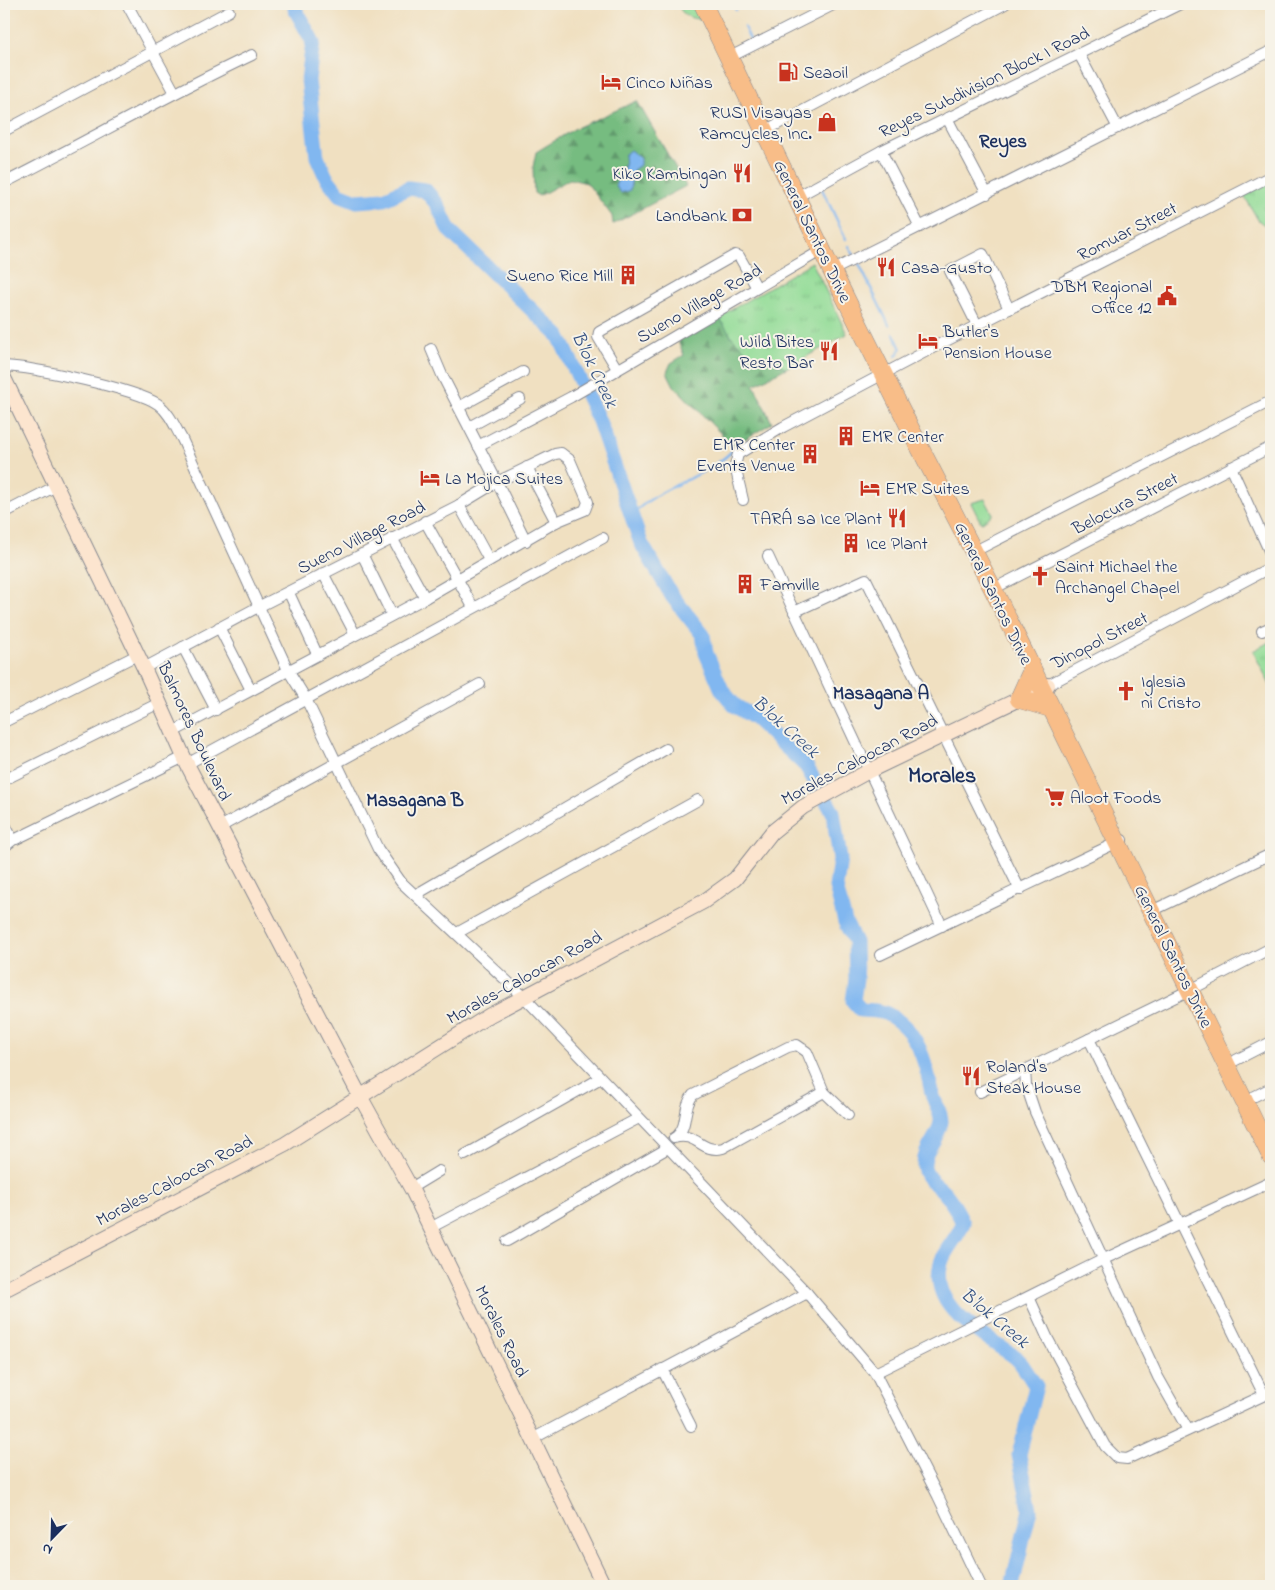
<svg xmlns="http://www.w3.org/2000/svg" width="1275" height="1590" font-family="'Indie Flower',sans-serif">
<defs>
<pattern id="grass-tufts" width="24" height="20" patternUnits="userSpaceOnUse" patternTransform="scale(1.25)"><rect width="24" height="20" fill="#93dc97"/><path d="M3 7l-1-3M5 7V3M7 7l1-3M15 17l-1-3M17 17v-4M19 17l1-3" fill="none" stroke="#7ebd85"/></pattern>
<pattern id="forest-firs" width="22" height="20" patternUnits="userSpaceOnUse" patternTransform="scale(1.25)"><rect width="22" height="20" fill="#76bc80"/><path d="M5 1l3.5 6h-7zM16 11l3.5 6h-7z" fill="#60996c"/></pattern>
</defs>
<rect width="100%" height="100%" fill="#f7f3e8"/>
<filter id="ink" filterUnits="userSpaceOnUse"><feTurbulence type="fractalNoise" baseFrequency=".02" numOctaves="2"/><feDisplacementMap in="SourceGraphic" scale="10" xChannelSelector="R" yChannelSelector="G"/><feConvolveMatrix kernelMatrix="1 2 1 2 8 2 1 2 1" color-interpolation-filters="sRGB"/></filter>
<filter id="wash" filterUnits="userSpaceOnUse"><feTurbulence type="fractalNoise" baseFrequency=".0096" numOctaves="4" result="noise"/><feDisplacementMap in="SourceGraphic" scale="20" xChannelSelector="R" yChannelSelector="G"/><feGaussianBlur stdDeviation="1.12" result="paint"/><feColorMatrix in="noise" values="0 0 0 0 0 0 0 0 0 0 0 0 0 0 0 0 0 1.4 0 .05"/><feComposite in="paint" operator="in"/></filter>
<g filter="url(#wash)">
<rect width="100%" height="100%" fill="#f0e0c1"/>
<!-- grass -->
<g fill="url(#grass-tufts)" stroke="#57867a">
<path d="M678,4H693L700,19C689,19 681,14 678,4Z"/>
<polygon points="1271,181 1271,230 1258,220 1244,195"/>
<polygon points="812,262 847,334 786,368 766,357 750,355 731,336 719,317"/>
<polygon points="985,499 993,514 981,523 971,503"/>
<polygon points="1271,641 1271,687 1253,651"/>
</g>
<!-- forest -->
<g fill="url(#forest-firs)" stroke="#48766f" fill-rule="evenodd">
<path d="M637,101L686,186L613,224L612,216L587,183L570,179L539,196L534,193L533,167L536,152L574,129ZM626,161L640,165L633,170L631,186L617,180Z"/>
<polygon points="719,317 731,336 750,355 766,357 786,368 754,385 772,423 733,446 674,386 667,372 671,363 684,355 678,341"/>
</g>
<!-- water -->
<polygon fill="#81b7f0" stroke="#4e73a7" points="630,150 640,158 640,165 633,170 630,190 621,193 615,186 625,166 624,155"/>
<g fill="none" stroke-linecap="round" stroke-linejoin="round">
<!-- stream -->
<g stroke="#81b7f0" stroke-width="2.5">
<polyline points="733,4 736,10"/>
<polyline points="744,27 751,41"/>
<polyline points="822,189 846,239"/>
<polyline points="849,246 854,255"/>
<polyline points="859,264 889,325"/>
<polyline points="894,334 901,349 896,356"/>
<path d="M631,516C659,485 703,480 732,451"/>
</g>
<!-- river -->
<path stroke="#81b7f0" stroke-width="15" d="M295,4V9L313,42L308,80L317,157L326,177L339,194L357,201L384,199L408,188L425,190L437,204L449,230L559,336L599,421L641,543L672,596L703,635L706,653L722,690L734,705L755,718L806,766L833,812L840,859L836,887L845,922L855,942L856,979L853,1001L861,1010C869,1011 880,1010 887,1014C918,1029 926,1063 932,1093C934,1102 942,1114 941,1122C938,1140 923,1149 924,1167C926,1180 938,1185 945,1193C953,1203 958,1212 963,1223C958,1238 945,1248 941,1263C930,1304 971,1327 1000,1347C1006,1351 1014,1355 1019,1361C1025,1368 1030,1378 1036,1386L1019,1455L1030,1509L1012,1586"/>
</g>
</g>
<g filter="url(#ink)">
<g fill="none" stroke-linecap="round" stroke-linejoin="round">
<defs>
<g id="street">
<polyline points="127,4 174,91"/>
<polyline points="736,54 835,4"/>
<polyline points="1079,54 1118,128"/>
<polyline points="947,118 987,194"/>
<polyline points="772,127 1005,4"/>
<polyline points="4,131 229,11"/>
<polyline points="881,151 920,227"/>
<path d="M4,183C87,141 167,95 252,55"/>
<polyline points="804,193 881,151 1180,4"/>
<polyline points="839,267 1271,51"/>
<polyline points="977,325 950,271 983,254 1009,309"/>
<path d="M4,366C32,367 136,389 158,404C170,413 175,427 182,439L288,670L306,699L378,849L401,882L523,996L807,1293L875,1373L938,1496L981,1586"/>
<polyline points="617,369 598,337 599,332 735,255 739,256 757,288"/>
<polyline points="459,407 523,372"/>
<polyline points="469,427 520,399"/>
<polyline points="478,446 571,397 822,250"/>
<polyline points="527,467 556,522"/>
<polyline points="1231,467 1271,555"/>
<polyline points="743,500 735,466 738,454 783,427 942,343 1271,176"/>
<polyline points="459,505 489,560"/>
<polyline points="4,513 56,486"/>
<polyline points="425,521 473,607"/>
<polyline points="392,538 425,598"/>
<polyline points="981,548 1271,401"/>
<polyline points="362,554 392,615"/>
<polyline points="768,556 942,926"/>
<polyline points="323,573 355,634"/>
<polyline points="993,589 1271,447"/>
<polyline points="289,593 317,654"/>
<polyline points="794,612 866,579 1020,890"/>
<polyline points="219,627 251,690"/>
<polyline points="1262,631 1271,627"/>
<polyline points="183,647 216,710"/>
<polyline points="144,668 260,606 459,505 497,482 442,375 431,349"/>
<polyline points="1048,685 1271,567"/>
<polyline points="4,722 137,655"/>
<polyline points="173,732 425,598 556,522 585,510 588,502 570,460 561,453 555,454 497,482 526,541"/>
<polyline points="187,764 603,538"/>
<polyline points="4,780 159,703"/>
<polyline points="4,823 12,838 16,839 184,757"/>
<polyline points="220,827 480,684"/>
<polyline points="4,847 14,839"/>
<polyline points="415,895 666,749"/>
<polyline points="1160,907 1271,854"/>
<polyline points="457,933 698,800"/>
<polyline points="880,955 1122,840"/>
<polyline points="1089,1039 1264,1395"/>
<polyline points="1236,1060 1271,1042"/>
<polyline points="1025,1070 1026,1085 1035,1112 1158,1377 1188,1430"/>
<polyline points="980,1092 1198,986 1271,948"/>
<polyline points="1255,1096 1271,1088"/>
<path d="M676,1137C689,1126 682,1108 693,1095L788,1047L797,1045L807,1052L824,1092L848,1115"/>
<path d="M674,1138C697,1131 701,1154 723,1148L824,1092"/>
<polyline points="465,1155 601,1078"/>
<polyline points="411,1188 439,1171"/>
<polyline points="430,1228 639,1118"/>
<polyline points="507,1241 668,1148"/>
<polyline points="1029,1297 1048,1339 1105,1446 1117,1458 1127,1459 1271,1392"/>
<polyline points="662,1369 691,1426"/>
<polyline points="875,1373 1102,1260 1271,1182"/>
<polyline points="534,1438 807,1293"/>
</g>
<g id="secondary">
<polyline points="4,378 144,668 187,764 360,1096 412,1190 604,1586"/>
<polyline points="4,1290 285,1144 490,1015 703,902 735,879 772,832 803,807 867,772 1048,685"/>
</g>
<g id="highway">
<polyline points="703,4 832,271 919,446 993,589 1271,1156"/>
<polyline points="1032,670 1019,699 1050,708"/>
</g>
</defs>
<!-- street casing -->
<use href="#street" stroke="#868890" stroke-width="12"/>
<!-- secondary casing -->
<use href="#secondary" stroke="#868890" stroke-width="16"/>
<!-- highway casing -->
<use href="#highway" stroke="#868890" stroke-width="19"/>
<!-- street -->
<use href="#street" stroke="#fff" stroke-width="10"/>
<!-- secondary -->
<use href="#secondary" stroke="#fce5cf" stroke-width="14"/>
<!-- highway -->
<use href="#highway" stroke="#f8bd88" stroke-width="18"/>
</g>
</g>
<!-- icons -->
<defs>
<symbol id="fuel-bare" viewBox="-9 -9 18 18"><path d="M-5.5-6h7V0h2V4h1.3V-2.5L3-4.5l.8-.8L6-3V5H2.5V1h-1V6h-7ZM-4.2-4.7v3.2H.2V-4.7Z" fill="#c8321e" stroke="#f7f3e8" stroke-width="2.5" paint-order="stroke"/></symbol>
<symbol id="hotel-bare" viewBox="-9 -9 18 18"><path d="M-6-4.5h1.5V1H6V5H4.5V3h-9V5H-6ZM-4 0a1.8 1.8 0 1 1 3.6 0ZM.5 0V-2.5h3Q6-2.5 6 0Z" fill="#c8321e" stroke="#f7f3e8" stroke-width="2.5" paint-order="stroke"/></symbol>
<symbol id="shop-bare" viewBox="-9 -9 18 18"><path d="M-5-2.5h2.3a2.7 3.5 0 0 1 5.4 0H5L5.5 6h-11ZM-1.5-2.5h3a1.5 2.3 0 0 0-3 0Z" fill="#c8321e" stroke="#f7f3e8" stroke-width="2.5" paint-order="stroke"/></symbol>
<symbol id="restaurant-bare" viewBox="-9 -9 18 18"><path d="M-5-6h1v4h1v-4h1v4h1v-4h1v5L-1.5 .5V6h-2V.5L-5-1ZM5-6V6H3V1.5H1.5Q1.5-4 5-6Z" fill="#c8321e" stroke="#f7f3e8" stroke-width="2.5" paint-order="stroke"/></symbol>
<symbol id="bank-bare" viewBox="-9 -9 18 18"><path d="M-6-4H6V4H-6ZM0-2.3a2.3 2.3 0 1 0 0 4.6a2.3 2.3 0 1 0 0-4.6Z" fill="#c8321e" stroke="#f7f3e8" stroke-width="2.5" paint-order="stroke"/></symbol>
<symbol id="building-bare" viewBox="-9 -9 18 18"><path d="M-4-6H4V6H1V3H-1V6H-4ZM-2.5-4.3h1.7v1.8h-1.7ZM.8-4.3h1.7v1.8H.8ZM-2.5-1h1.7V.8h-1.7ZM.8-1h1.7V.8H.8Z" fill="#c8321e" stroke="#f7f3e8" stroke-width="2.5" paint-order="stroke"/></symbol>
<symbol id="civic-bare" viewBox="-9 -9 18 18"><path d="M-.6-6.5H3V-4.5H.6V-3L4-1V1h2V6H-6V1h2V-1L-.6-3ZM-1.2 2.5V6h2.4V2.5Z" fill="#c8321e" stroke="#f7f3e8" stroke-width="2.5" paint-order="stroke"/></symbol>
<symbol id="church-bare" viewBox="-9 -9 18 18"><path d="M-1.2-6h2.4v3.5h3.3v2.4h-3.3V6h-2.4V-.1h-3.3v-2.4h3.3Z" fill="#c8321e" stroke="#f7f3e8" stroke-width="2.5" paint-order="stroke"/></symbol>
<symbol id="supermarket-bare" viewBox="-9 -9 18 18"><path d="M-6-5.5h2.5l.6 2H6L4.5 2H-2.5L-4.4-4H-6ZM-1.5 3.2a1.3 1.3 0 1 0 .1 0ZM3 3.2a1.3 1.3 0 1 0 .1 0Z" fill="#c8321e" stroke="#f7f3e8" stroke-width="2.5" paint-order="stroke"/></symbol>
</defs>
<g fill-rule="evenodd">
<use href="#fuel-bare" x="774" y="58" width="28" height="28"/>
<use href="#hotel-bare" x="597" y="68" width="28" height="28"/>
<use href="#shop-bare" x="813" y="108" width="28" height="28"/>
<use href="#restaurant-bare" x="728" y="159" width="28" height="28"/>
<use href="#bank-bare" x="728" y="201" width="28" height="28"/>
<use href="#restaurant-bare" x="872" y="253" width="28" height="28"/>
<use href="#building-bare" x="614" y="261" width="28" height="28"/>
<use href="#civic-bare" x="1153" y="282" width="28" height="28"/>
<use href="#hotel-bare" x="914" y="327" width="28" height="28"/>
<use href="#restaurant-bare" x="815" y="337" width="28" height="28"/>
<use href="#building-bare" x="832" y="422" width="28" height="28"/>
<use href="#building-bare" x="796" y="440" width="28" height="28"/>
<use href="#hotel-bare" x="416" y="464" width="28" height="28"/>
<use href="#hotel-bare" x="856" y="474" width="28" height="28"/>
<use href="#restaurant-bare" x="883" y="504" width="28" height="28"/>
<use href="#building-bare" x="837" y="529" width="28" height="28"/>
<use href="#church-bare" x="1026" y="562" width="28" height="28"/>
<use href="#building-bare" x="731" y="570" width="28" height="28"/>
<use href="#church-bare" x="1112" y="677" width="28" height="28"/>
<use href="#supermarket-bare" x="1041" y="783" width="28" height="28"/>
<use href="#restaurant-bare" x="957" y="1062" width="28" height="28"/>
</g>
<g text-anchor="middle" stroke-width="4" stroke-linejoin="round" paint-order="stroke">
<!-- poi labels -->
<g font-size="18" fill="#1b2f5e" stroke="#f7f3e8" text-anchor="start">
<text x="803" y="78">Seaoil</text>
<text x="626" y="88">Cinco Niñas</text>
<text x="812" y="118" text-anchor="end">RUSI Visayas<tspan x="812" dy="21">Ramcycles, Inc.</tspan></text>
<text x="727" y="179" text-anchor="end">Kiko Kambingan</text>
<text x="727" y="221" text-anchor="end">Landbank</text>
<text x="901" y="273">Casa-Gusto</text>
<text x="613" y="281" text-anchor="end">Sueno Rice Mill</text>
<text x="1152" y="292" text-anchor="end">DBM Regional<tspan x="1152" dy="21">Office 12</tspan></text>
<text x="943" y="337">Butler's<tspan x="943" dy="21">Pension House</tspan></text>
<text x="814" y="347" text-anchor="end">Wild Bites<tspan x="814" dy="21">Resto Bar</tspan></text>
<text x="861" y="442">EMR Center</text>
<text x="795" y="450" text-anchor="end">EMR Center<tspan x="795" dy="21">Events Venue</tspan></text>
<text x="445" y="484">La Mojica Suites</text>
<text x="885" y="494">EMR Suites</text>
<text x="882" y="524" text-anchor="end">TARÁ sa Ice Plant</text>
<text x="866" y="549">Ice Plant</text>
<text x="1055" y="572">Saint Michael the<tspan x="1055" dy="21">Archangel Chapel</tspan></text>
<text x="760" y="590">Famville</text>
<text x="1141" y="687">Iglesia<tspan x="1141" dy="21">ni Cristo</tspan></text>
<text x="1070" y="803">Aloot Foods</text>
<text x="986" y="1072">Roland's<tspan x="986" dy="21">Steak House</tspan></text>
</g>
<!-- street labels -->
<g font-size="18" fill="#1b2f5e" stroke="#f7f3e8">
<text transform="translate(984 82) rotate(-26)" y="6">Reyes Subdivision Block I Road</text>
<text transform="translate(813 231) rotate(64)" y="6">General Santos Drive</text>
<text transform="translate(1127 231) rotate(-27)" y="6">Romuar Street</text>
<text transform="translate(699 303) rotate(-30)" y="6">Sueno Village Road</text>
<text transform="translate(1125 503) rotate(-27)" y="6">Belocura Street</text>
<text transform="translate(361 537) rotate(-27)" y="6">Sueno Village Road</text>
<text transform="translate(994 593) rotate(64)" y="6">General Santos Drive</text>
<text transform="translate(1099 640) rotate(-27)" y="6">Dinopol Street</text>
<text transform="translate(195 731) rotate(65)" y="6">Balmores Boulevard</text>
<text transform="translate(859 759) rotate(-28)" y="6">Morales-Caloocan Road</text>
<text transform="translate(1174 956) rotate(64)" y="6">General Santos Drive</text>
<text transform="translate(524 977) rotate(-29)" y="6">Morales-Caloocan Road</text>
<text transform="translate(174 1180) rotate(-28)" y="6">Morales-Caloocan Road</text>
<text transform="translate(502 1331) rotate(64)" y="6">Morales Road</text>
</g>
<!-- neighbourhood labels -->
<g font-size="19" font-weight="bold" fill="#1b2f5e" stroke="#f7f3e8">
<text x="1003" y="147">Reyes</text>
<text x="881" y="699">Masagana A</text>
<text x="415" y="806">Masagana B</text>
</g>
<!-- water labels -->
<g font-size="19" font-style="italic" fill="#345182" stroke="#f7f3e8">
<text transform="translate(596 369) rotate(64)" y="7">B'lok Creek</text>
<text transform="translate(787 726) rotate(42)" y="7">B'lok Creek</text>
<text transform="translate(996 1317) rotate(40)" y="7">B'lok Creek</text>
</g>
<!-- district labels -->
<g font-size="22" font-weight="bold" fill="#1b2f5e" stroke="#f7f3e8">
<text x="942" y="782">Morales</text>
</g>
</g>
<!-- margin -->
<rect width="1275" height="1590" fill="none" stroke="#f7f3e8" stroke-width="20"/>
<!-- north arrow -->
<g transform="translate(52 1538) rotate(203)" stroke="#f7f3e8" stroke-width="4" paint-order="stroke">
<path d="M0-4L9 19L0 12L-9 19Z" fill="#1b2f5e"/>
<text y="-8" font-size="14" font-weight="bold" text-anchor="middle" fill="#1b2f5e">N</text>
</g>
</svg>
